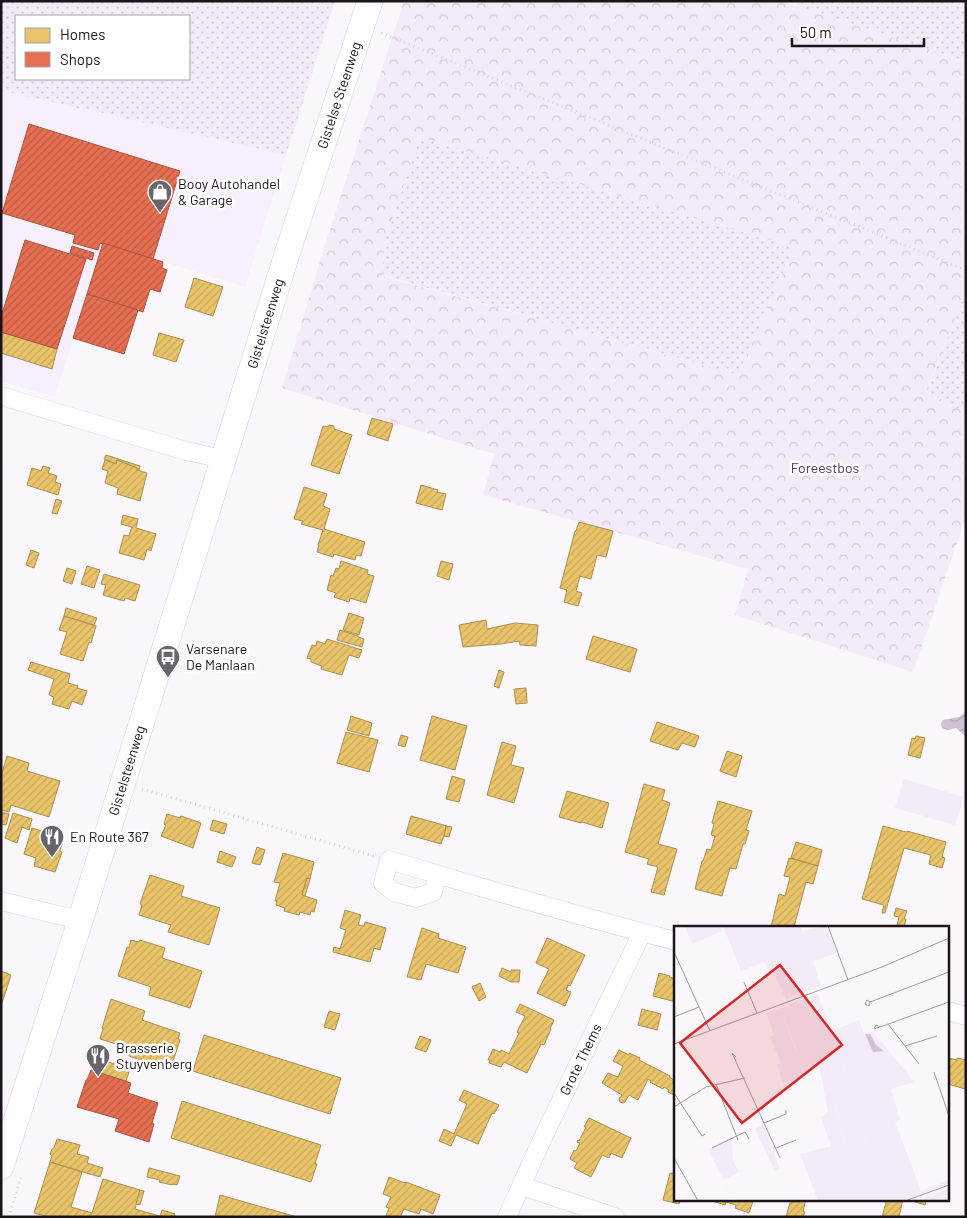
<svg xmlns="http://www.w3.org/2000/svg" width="967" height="1218" font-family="Barlow,sans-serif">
<defs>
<pattern id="grass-dots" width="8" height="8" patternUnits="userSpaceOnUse" patternTransform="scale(1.25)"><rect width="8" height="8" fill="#f4ebf8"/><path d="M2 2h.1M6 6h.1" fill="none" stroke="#d1c9d4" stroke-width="1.8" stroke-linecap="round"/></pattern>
<pattern id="forest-crowns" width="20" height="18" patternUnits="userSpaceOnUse" patternTransform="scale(1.25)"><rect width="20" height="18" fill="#f4ebf8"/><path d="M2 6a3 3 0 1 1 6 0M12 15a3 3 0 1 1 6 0" fill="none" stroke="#d1c9d4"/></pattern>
<pattern id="water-waves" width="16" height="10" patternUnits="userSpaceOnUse" patternTransform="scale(1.25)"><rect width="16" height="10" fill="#d0c2d7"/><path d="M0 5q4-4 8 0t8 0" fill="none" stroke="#b2a6b8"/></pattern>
<pattern id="homes-hatch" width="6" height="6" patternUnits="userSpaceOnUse" patternTransform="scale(1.25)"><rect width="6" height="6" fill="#e9c46a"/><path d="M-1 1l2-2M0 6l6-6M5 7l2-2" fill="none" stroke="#c7a85b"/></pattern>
<pattern id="shops-hatch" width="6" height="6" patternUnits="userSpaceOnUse" patternTransform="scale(1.25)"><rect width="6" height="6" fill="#e76f51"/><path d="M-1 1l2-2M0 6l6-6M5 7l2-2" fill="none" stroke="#ba5a43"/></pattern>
</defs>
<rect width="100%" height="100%" fill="#f9f7fb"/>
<!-- built -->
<polygon fill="#f8effc" points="2,91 286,155 245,287 103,243 55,397 1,381 1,94"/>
<!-- grass -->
<g fill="url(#grass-dots)" fill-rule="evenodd">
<path d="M1,1H335L286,155L3,91L1,94ZM16,16H189V79H16Z"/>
<polygon points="798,1 966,1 966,62 796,6"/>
<polygon points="420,137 794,247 738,375 382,275 385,240"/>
<polygon points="966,290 966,413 927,392"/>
</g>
<!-- forest -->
<path fill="url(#forest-crowns)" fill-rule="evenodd" d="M404,1H781L966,62V290L927,391L966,413V520L963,525L913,672L735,615L748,569L483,495L494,454L282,388L325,245ZM420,137L794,247L738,375L382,276L385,240Z"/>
<!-- park -->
<polygon fill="#f4ebf8" points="904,779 964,797 955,825 895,808"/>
<!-- water -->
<polygon fill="url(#water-waves)" points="966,712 966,737 956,728 948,730 942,728 941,724 943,720 959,717"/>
<!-- homes -->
<g fill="url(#homes-hatch)" stroke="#ab8f53">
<polygon points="194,278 223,287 213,316 185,307"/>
<polygon points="1,332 57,349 52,369 1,353"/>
<polygon points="159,333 184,340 176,362 153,355"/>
<polygon points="372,418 393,424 388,441 367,434"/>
<polygon points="329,425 334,426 334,429 352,435 339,474 311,465 323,426 328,427"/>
<polygon points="106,455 140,466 139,470 137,470 137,468 117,460 116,464 104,459"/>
<polygon points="105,460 116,464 117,460 137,468 137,470 147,473 140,501 117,494 118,488 105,483 108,471 102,469"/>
<polygon points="43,466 50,468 48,473 57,476 55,482 61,484 58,495 27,485 32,468 41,471"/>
<polygon points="421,485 438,490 437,492 446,494 442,510 416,503"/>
<polygon points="304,487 327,494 323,506 330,509 324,529 365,542 361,556 356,555 355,560 334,554 333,557 317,552 319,545 318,545 323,530 301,524 303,521 294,519"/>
<polygon points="56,499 62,501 57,514 52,513"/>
<polygon points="123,515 138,519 136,528 156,534 151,551 147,549 144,560 119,553 124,535 129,536 132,527 121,524"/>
<polygon points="579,522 613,531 606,557 597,555 591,579 580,576 576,591 582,593 578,606 564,602 567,590 560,588 575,531 576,531"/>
<polygon points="31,550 39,553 34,568 26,565"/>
<polygon points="341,561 368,570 367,574 374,576 366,603 350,598 349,602 334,597 336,593 327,590 331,575 333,576 336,568 339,569"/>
<polygon points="441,561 453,564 449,580 437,576"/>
<polygon points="87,566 100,570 94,588 81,584"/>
<polygon points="67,568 76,571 72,584 63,581"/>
<polygon points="104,574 140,585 135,601 125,598 124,601 103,595 106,585 101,584"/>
<polygon points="66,608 97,618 94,625 64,616"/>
<polygon points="349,613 364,618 359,635 343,630"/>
<polygon points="64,616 96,626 91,643 89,642 83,661 60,654 67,632 59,630"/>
<polygon points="486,620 487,629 515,623 538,625 536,646 520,645 519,641 501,644 463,647 459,625"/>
<polygon points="340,630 358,636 358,637 364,639 362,647 337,640"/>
<polygon points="593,636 637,649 630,672 586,659"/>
<polygon points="327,639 362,650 359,658 349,655 342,675 321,669 322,666 311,662 311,659 307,658 312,645 316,646 317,641 325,644"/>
<polygon points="31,662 70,674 68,683 78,686 77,688 87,691 82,705 72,701 69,709 52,704 54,697 49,695 54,679 28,670"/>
<polygon points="499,670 504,672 499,688 494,686"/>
<polygon points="526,688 527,703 516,704 514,689"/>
<polygon points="351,716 372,723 369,736 347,730"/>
<polygon points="432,716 467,726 455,770 420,760"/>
<polygon points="657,722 699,736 695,747 682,743 678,750 650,741"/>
<polygon points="346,732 378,740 369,772 337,763"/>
<polygon points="401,735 408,737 405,747 398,745"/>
<polygon points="916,736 925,738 920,758 908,755 912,738 915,739"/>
<polygon points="502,742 516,746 511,765 524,768 514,803 487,795"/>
<polygon points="727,751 742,756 736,777 720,771"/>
<polygon points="7,756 29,763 27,771 60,781 49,817 11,805 9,812 1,810 1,776"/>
<polygon points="452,776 465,780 459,802 446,799"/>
<polygon points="644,784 665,790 662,800 670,803 658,844 677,849 664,895 651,892 658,867 647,864 649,859 625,852"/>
<polygon points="567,791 609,803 602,828 582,822 581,823 559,817"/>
<polygon points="718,801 752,811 746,830 749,831 745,844 743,844 736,869 730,868 722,896 695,889 702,861 703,861 707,849 711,850 715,836 711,835 714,824 712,823"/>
<polygon points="1,812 9,814 6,825 1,824"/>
<polygon points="13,813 32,819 29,830 22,827 17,843 5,838"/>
<polygon points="167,814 180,818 181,816 201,823 193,848 161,836 166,825 164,824"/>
<polygon points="411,816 447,826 441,844 406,834"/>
<polygon points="213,820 227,824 224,834 210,830"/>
<polygon points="446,826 452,827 449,837 444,836"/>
<polygon points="883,826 906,832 907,831 946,842 942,857 945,858 942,868 929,864 931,855 904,848 885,913 882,913 884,905 862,899"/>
<polygon points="32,828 44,832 43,838 62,844 60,851 62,852 55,872 34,866 36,858 24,854"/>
<polygon points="796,842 822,850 818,866 791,858"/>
<polygon points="257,847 265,850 260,865 252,863"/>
<polygon points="220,851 236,857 232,867 217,862"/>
<polygon points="283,853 314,862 310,879 307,878 302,895 317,900 314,912 311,911 310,915 300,912 299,915 284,911 285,908 276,905 277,901 275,901 280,883 274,882"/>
<polygon points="789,858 818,866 813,884 806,882 794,927 771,927 779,894 785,896 790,877 784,876"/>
<polygon points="150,875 184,886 181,896 220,908 209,945 168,932 171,925 139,915 142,905 140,904"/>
<polygon points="307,878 310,879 305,896 302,895"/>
<polygon points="896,908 907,911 904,919 906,919 904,927 897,925 899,917 894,916"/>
<polygon points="345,910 361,915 358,925 364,926 365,922 386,928 380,950 374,948 370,962 333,952 334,947 340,949 346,930 340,928"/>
<polygon points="422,928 439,934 438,938 466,947 458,973 426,964 421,980 407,977"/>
<polygon points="547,938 585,955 570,986 568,985 566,990 571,992 565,1006 537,993 549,969 536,963"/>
<polygon points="131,940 139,942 140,940 165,948 162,958 202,971 190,1008 149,995 151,987 118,976 127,947 129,948"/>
<polygon points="502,968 511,972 511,970 520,970 519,982 511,982 499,976"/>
<polygon points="1,971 11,975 1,1006"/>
<polygon points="659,973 670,976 669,977 676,979 676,1002 653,996"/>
<polygon points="480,983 486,997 479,1001 472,987"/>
<polygon points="111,999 145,1011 142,1020 180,1033 178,1039 180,1040 170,1070 129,1056 132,1049 100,1039 103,1029 102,1028"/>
<polygon points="520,1004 554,1020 550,1029 551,1029 544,1045 541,1044 527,1073 504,1062 501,1067 489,1063 490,1060 488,1060 493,1049 500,1052 501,1050 509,1054 519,1033 517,1032 525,1016 516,1012"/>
<polygon points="642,1009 661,1014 657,1030 638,1025"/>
<polygon points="329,1011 340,1014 335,1030 324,1027"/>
<polygon points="204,1035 341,1078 330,1114 193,1071"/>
<polygon points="420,1036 431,1040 426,1052 415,1048"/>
<polygon points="619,1050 629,1055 629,1053 640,1058 639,1060 670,1076 669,1077 674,1080 675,1078 676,1079 676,1096 668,1092 669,1090 664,1087 663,1089 650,1082 651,1081 648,1079 638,1100 629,1095 625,1102 623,1103 620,1102 619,1099 622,1095 602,1083 608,1073 618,1077 623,1066 613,1061"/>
<polygon points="96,1058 130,1069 126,1081 92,1071"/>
<polygon points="948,1058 957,1060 957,1058 966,1060 966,1084 965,1089 948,1084"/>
<polygon points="464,1090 499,1105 494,1114 492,1113 478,1144 456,1135 451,1146 439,1141 444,1129 454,1134 467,1104 459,1100"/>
<polygon points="182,1101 321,1145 315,1164 317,1164 311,1182 171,1138"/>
<polygon points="589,1118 631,1138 622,1158 611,1153 609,1158 602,1155 591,1177 574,1168 577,1163 570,1159 574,1150 576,1151 580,1143 577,1142 578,1140 579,1141 586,1127 584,1127"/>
<polygon points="57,1139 80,1145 77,1154 89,1157 87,1163 103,1168 100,1177 50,1162 52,1156 50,1154 52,1149 54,1148"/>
<polygon points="50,1162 82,1172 71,1207 92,1213 103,1179 140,1190 135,1209 163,1217 49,1217 34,1213"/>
<polygon points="149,1168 180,1176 177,1185 172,1184 172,1185 159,1182 160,1180 147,1177"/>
<polygon points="670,1173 676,1174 676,1199 681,1199 679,1204 663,1200"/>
<polygon points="389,1177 405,1183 406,1182 440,1195 433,1214 421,1209 419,1214 404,1209 400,1217 386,1216 389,1208 386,1207 391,1197 383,1194"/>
<polygon points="140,1190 144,1191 140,1205 136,1204"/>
<polygon points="220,1195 297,1217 215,1217"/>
<polygon points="756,1199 755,1202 753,1201 749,1213 735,1208 736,1205 726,1202 725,1205 709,1200"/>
<polygon points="791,1199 806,1199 803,1211 805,1212 803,1217 786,1217"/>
<polygon points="887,1199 903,1199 899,1217 882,1217"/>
<polygon points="906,1199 927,1199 925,1205"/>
<polygon points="162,1210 175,1214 174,1217 160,1216"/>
</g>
<!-- shops -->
<g fill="url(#shops-hatch)" stroke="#aa5441">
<polygon points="29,124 180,171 153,259 100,243 98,250 73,243 75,235 2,213"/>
<polygon points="25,240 86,259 57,349 1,332 1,317"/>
<polygon points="103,243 163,262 162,268 167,270 160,292 150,289 143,312 87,294"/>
<polygon points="72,246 94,253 92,260 70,253"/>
<polygon points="87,294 138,310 124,354 73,338"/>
<polygon points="91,1070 131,1083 128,1093 158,1103 152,1123 154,1124 149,1142 115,1131 119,1119 77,1107 86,1080 87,1080"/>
</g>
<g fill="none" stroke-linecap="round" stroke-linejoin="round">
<defs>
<g id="street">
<polyline points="1,396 186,451 223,459"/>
<path d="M438,875L433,892L416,898L394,892L383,883L389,860C484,888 579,917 676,941"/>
<polyline points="1,901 62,916 81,918"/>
<polyline points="948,1011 966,1016"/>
<polyline points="522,1186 615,1217"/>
<path id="s1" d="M507,1217L546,1131L642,933"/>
</g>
<g id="secondary">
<path id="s2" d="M1,1167L81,918L287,254L370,1"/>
</g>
</defs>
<!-- street casing -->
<use href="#street" stroke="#d9d4dc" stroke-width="19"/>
<!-- secondary casing -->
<use href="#secondary" stroke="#d9d4dc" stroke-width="26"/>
<!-- path -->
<g stroke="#d5d4d6" stroke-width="3" stroke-dasharray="1 4" stroke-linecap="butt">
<polyline points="381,33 966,270"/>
<polyline points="142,789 374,856"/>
<polyline points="9,1217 21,1177"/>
</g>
<!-- street -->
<use href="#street" stroke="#fefefe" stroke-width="18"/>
<!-- secondary -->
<use href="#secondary" stroke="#fefefe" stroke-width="25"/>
</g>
<!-- icons -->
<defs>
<symbol id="shop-pin" viewBox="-11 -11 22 30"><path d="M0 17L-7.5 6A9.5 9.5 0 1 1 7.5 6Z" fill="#69636b" stroke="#fff"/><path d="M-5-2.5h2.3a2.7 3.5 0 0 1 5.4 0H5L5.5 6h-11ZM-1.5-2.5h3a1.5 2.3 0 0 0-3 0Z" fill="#fff"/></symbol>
<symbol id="bus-pin" viewBox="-11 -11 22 30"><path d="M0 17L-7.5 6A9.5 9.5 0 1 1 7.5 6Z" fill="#69636b" stroke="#fff"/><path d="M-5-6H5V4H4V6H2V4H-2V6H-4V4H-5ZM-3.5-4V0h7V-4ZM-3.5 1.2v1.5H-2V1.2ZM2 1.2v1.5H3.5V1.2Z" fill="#fff"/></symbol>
<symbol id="restaurant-pin" viewBox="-11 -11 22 30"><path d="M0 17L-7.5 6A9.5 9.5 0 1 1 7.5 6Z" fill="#69636b" stroke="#fff"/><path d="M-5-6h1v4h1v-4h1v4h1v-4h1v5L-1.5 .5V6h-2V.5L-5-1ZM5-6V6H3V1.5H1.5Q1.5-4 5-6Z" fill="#fff"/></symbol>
</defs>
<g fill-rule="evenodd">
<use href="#shop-pin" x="146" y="178" width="28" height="38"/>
<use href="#bus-pin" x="154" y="643" width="28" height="38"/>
<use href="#restaurant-pin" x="38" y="823" width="28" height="38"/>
<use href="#restaurant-pin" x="84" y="1042" width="28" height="38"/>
</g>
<g text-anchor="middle" stroke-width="5" stroke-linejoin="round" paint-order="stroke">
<!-- street labels -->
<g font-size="14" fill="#1b141d" stroke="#fff">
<text dy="5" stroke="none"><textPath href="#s2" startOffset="1124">Gistelse Steenweg</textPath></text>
<text dy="5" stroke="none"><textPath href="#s2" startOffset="884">Gistelsteenweg</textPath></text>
<text dy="5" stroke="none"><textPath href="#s2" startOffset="416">Gistelsteenweg</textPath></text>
<text dy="5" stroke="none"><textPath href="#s1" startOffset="174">Grote Thems</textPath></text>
</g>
<!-- poi labels -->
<g font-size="14" fill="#1b141d" stroke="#fff" text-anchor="start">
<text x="178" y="189">Booy Autohandel<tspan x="178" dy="16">&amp; Garage</tspan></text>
<text x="186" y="654">Varsenare<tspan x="186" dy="16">De Manlaan</tspan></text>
<text x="70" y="842">En Route 367</text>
<text x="116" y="1053">Brasserie<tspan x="116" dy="16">Stuyvenberg</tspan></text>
</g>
<!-- park labels -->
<g font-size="14" fill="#50345c" stroke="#fff">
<text x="825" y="473">Foreestbos</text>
</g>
</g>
<!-- overview -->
<g transform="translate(674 926)">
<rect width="275" height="275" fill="#f9f7fb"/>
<path d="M11,0H46L48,5L18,18ZM49,0H126L128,5L152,0L163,27L139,35L147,60L112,73L99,46H96L90,36L67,45ZM122,83L137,120L123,124L108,88ZM185,94L190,108L199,105L240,156L208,166L204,159L178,165L157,105ZM178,168L192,217L172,223L160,172ZM222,217L242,271L225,275H173L179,261L175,247L200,223Z" fill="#f4ebf8"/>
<path d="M144,68L178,165L204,159L208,166L217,163L226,193L221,196L247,265L274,254L253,188L275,257L242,271L222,217L200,223L202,230L191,233L193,241L176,247L179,261L173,275H144L126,228L157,220L147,191L154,187L145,139L133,140L135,149L109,157L103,139L107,137L96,111L100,109L92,87ZM122,83L137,120L122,124L108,89ZM178,168L192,217L172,223L160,173ZM89,199L106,243L101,245L81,203ZM58,211L59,235L65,246L49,254L60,275L34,223ZM275,262V275H250L249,272Z" fill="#f4ebf8" fill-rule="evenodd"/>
<path d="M191,108H196L202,119L210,125L199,126Z" fill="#d0c2d7"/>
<path fill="none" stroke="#a09ca2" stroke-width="1" d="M154,0L174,54M0,26L36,105M70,56L83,87M196,76L193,74L191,78L195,80L196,76L275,46M0,91L25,81M214,98L245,138M206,101L200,103L202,99L206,101L275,76M0,118L208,41L275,12M231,120L263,110M62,131L58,127L106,232M260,146L275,190M42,158L64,214M0,167L28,210L31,208M0,181L32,161L71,152M90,197L112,188V184M38,222L71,206L75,213M102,222L122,214M0,232L24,275M231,275L275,259"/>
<path fill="#d62828" fill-opacity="0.15" stroke="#d62828" stroke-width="2.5" d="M106,39L168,119L68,197L6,117Z"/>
<rect width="275" height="275" fill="none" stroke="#1b141d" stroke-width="2.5"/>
</g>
<!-- border -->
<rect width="967" height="1218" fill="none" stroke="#1b141d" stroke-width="5"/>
<!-- legend -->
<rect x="15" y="15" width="175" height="65" fill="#ffffff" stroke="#a4a1a5"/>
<rect x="25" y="28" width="25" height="15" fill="#e9c46a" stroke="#a4a1a5"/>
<text x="60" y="40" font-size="15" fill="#1b141d">Homes</text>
<rect x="25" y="52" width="25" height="15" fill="#e76f51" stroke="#a4a1a5"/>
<text x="60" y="65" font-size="15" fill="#1b141d">Shops</text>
<!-- scale -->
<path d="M792 38v8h132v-8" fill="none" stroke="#1b141d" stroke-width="2.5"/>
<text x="800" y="38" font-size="15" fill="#1b141d" stroke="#ffffff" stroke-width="4" paint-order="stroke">50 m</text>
</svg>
